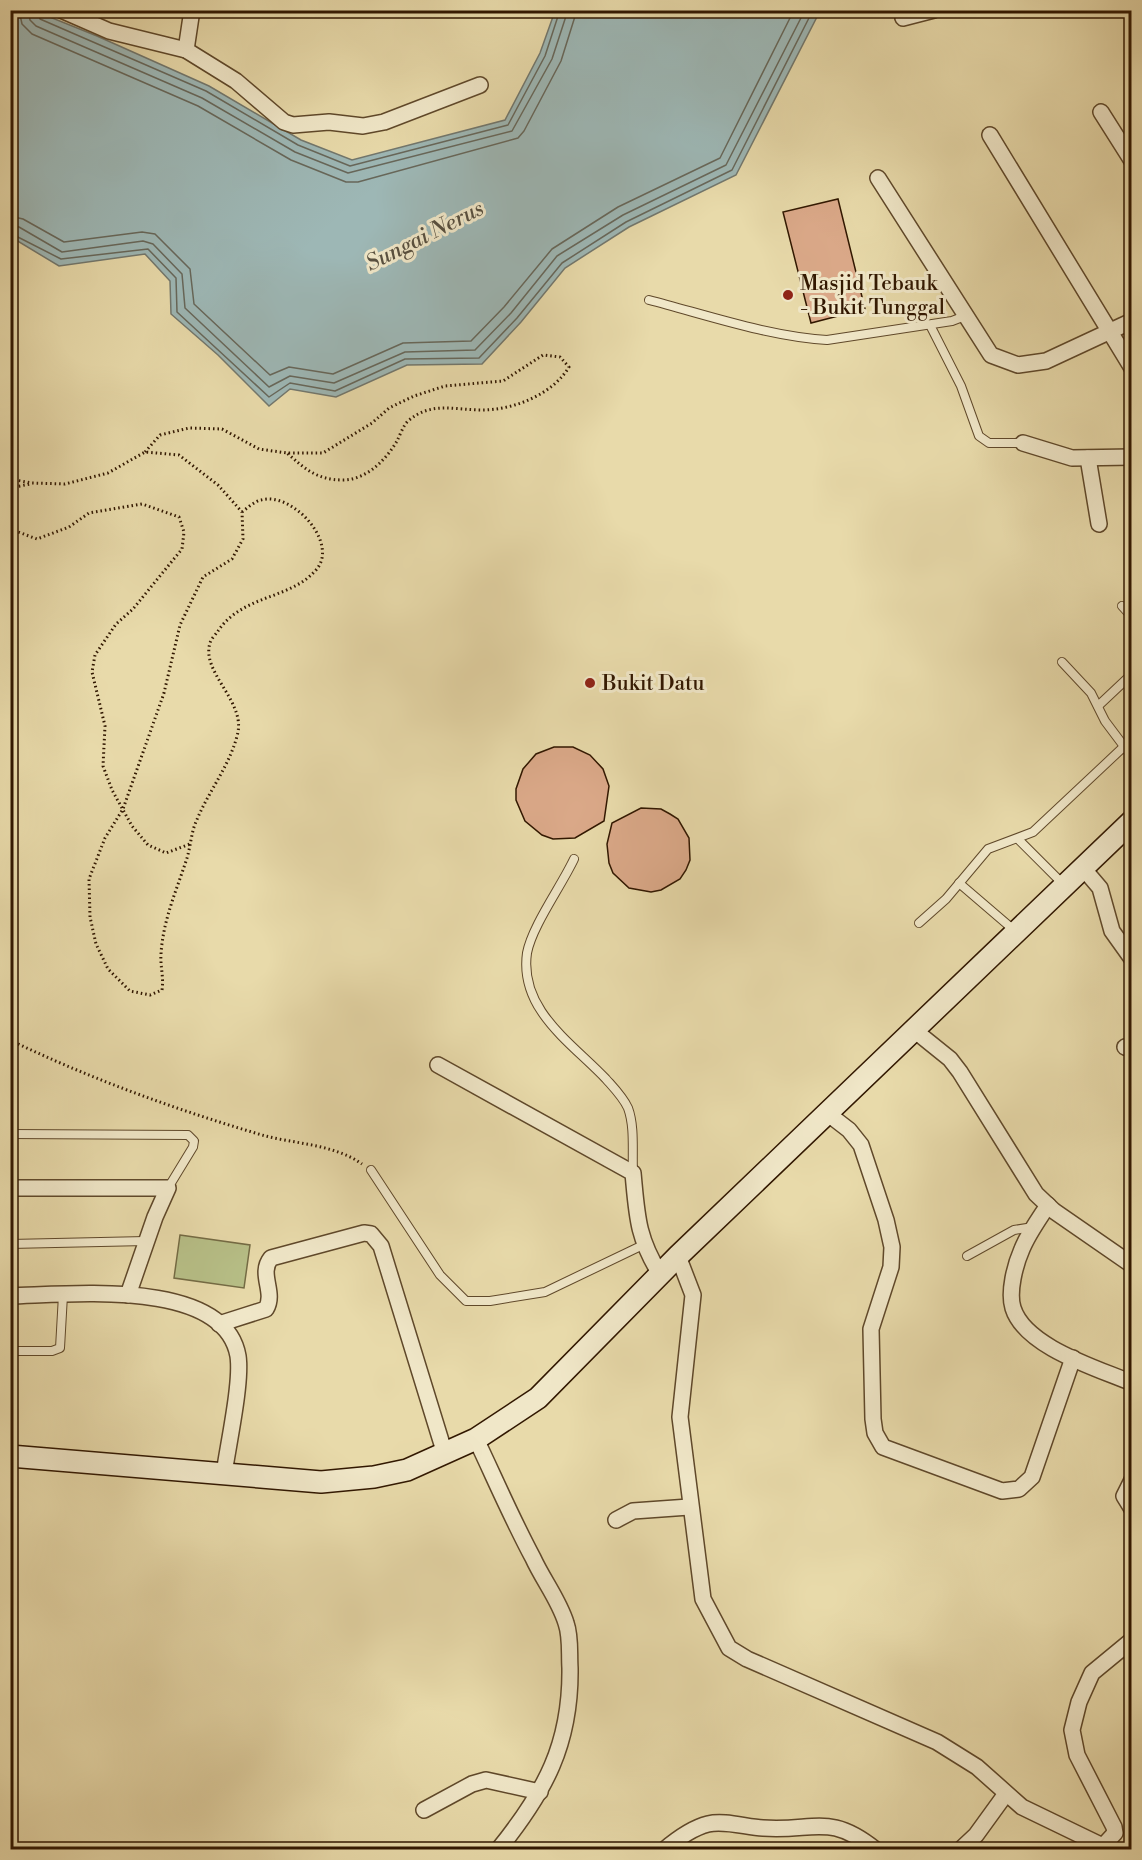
<svg xmlns="http://www.w3.org/2000/svg" width="1142" height="1860" font-family="'Libre Bodoni',serif">
<rect width="100%" height="100%" fill="#e8daaa"/>
<filter id="stains"><feTurbulence type="fractalNoise" baseFrequency=".00333" numOctaves="4"/><feColorMatrix values="0 0 0 0 .2 0 0 0 0 .09 0 0 0 0 .02 0 0 0 .5 -.17"/></filter>
<radialGradient id="worn" r=".72"><stop offset=".6" stop-color="#630" stop-opacity="0"/><stop offset="1" stop-color="#630" stop-opacity=".3"/></radialGradient>
<!-- green -->
<polygon fill="#b7bf87" stroke="#746b44" stroke-width="1.5" points="180,1235 250,1245 244,1288 174,1278"/>
<!-- water -->
<polygon fill="#9db7b5" stroke="#72776d" stroke-width="1.5" points="11,11 35,11 97,36 209,86 301,140 352,160 505,120 540,53 555,11 820,11 736,175 629,227 565,268 521,322 482,364 407,365 336,397 290,389 269,406 218,355 171,314 170,281 145,254 59,266 11,237"/>
<g fill="none" stroke-linecap="round" stroke-linejoin="round">
<!-- shore -->
<g stroke="#67675a" stroke-width="1.5">
<polyline points="19,10 22,24 32,34 198,106 291,160 346,182 358,182 518,138 524,131 561,61 577,10"/>
<polyline points="28,10 30,20 36,26 202,98 295,152 348,173 512,131 552,59 568,10"/>
<polyline points="36,10 40,19 206,91 298,145 350,166 508,125 545,56 560,10"/>
<polyline points="10,216 23,219 64,242 142,232 155,234 190,269 194,304 270,375 289,367 333,374 403,343 471,341 504,307 552,249 618,207 720,158 794,10"/>
<polyline points="10,225 19,227 62,252 143,241 153,244 182,274 185,308 269,387 290,376 334,383 405,352 475,350 511,313 557,256 623,215 726,165 805,10"/>
<polyline points="10,233 61,259 148,249 176,278 177,312 269,397 290,383 335,391 405,359 479,358 517,318 562,263 626,222 732,170 813,10"/>
</g>
</g>
<!-- building -->
<g fill="#dba989" stroke="#311700" stroke-width="1.5">
<polygon points="838,199 865,309 811,323 783,212"/>
<polygon points="554,747 573,747 590,755 603,769 609,786 604,821 575,838 553,839 542,835 525,821 516,800 516,789 523,769 536,754"/>
<polygon points="641,808 661,809 670,814 678,819 689,838 690,860 686,870 680,879 661,890 651,892 629,888 613,873 609,863 607,844 612,823"/>
</g>
<g fill="none" stroke-linecap="round" stroke-linejoin="round">
<defs>
<g id="lane">
<path d="M649,300C707,315 767,336 827,340L952,321L965,316"/>
<polyline points="930,325 961,386 979,436 989,443 1023,443"/>
<polyline points="1122,606 1132,617"/>
<polyline points="1062,662 1091,693 1105,721 1132,757"/>
<polyline points="1098,706 1132,674"/>
<polyline points="1018,839 1063,884"/>
<path d="M574,859C562,885 532,926 527,953C519,1010 572,1043 606,1079C614,1088 623,1097 628,1108C635,1127 632,1152 633,1172"/>
<polyline points="959,883 1015,931"/>
<polyline points="919,923 946,899 988,849 1033,832 1132,739"/>
<polyline points="10,1134 188,1135 194,1141 193,1147 168,1188"/>
<polyline points="371,1170 440,1275 466,1301 490,1301 545,1292 643,1245"/>
<polyline points="10,1244 146,1241"/>
<polyline points="967,1256 1014,1230 1033,1227"/>
<polyline points="10,1351 52,1351 60,1348 63,1295"/>
</g>
<g id="street">
<polyline points="61,10 109,31 186,50 236,81 284,122 293,125 329,122 363,126 384,122 480,85"/>
<polyline points="903,18 934,10"/>
<polyline points="186,50 192,10"/>
<polyline points="1101,112 1132,161"/>
<polyline points="990,135 1132,368"/>
<polyline points="878,178 991,355 1018,365 1046,361 1132,321"/>
<polyline points="1023,443 1072,458 1132,457"/>
<polyline points="1088,458 1099,524"/>
<polyline points="1083,868 1100,888 1112,931 1132,959"/>
<polyline points="914,1030 950,1059 960,1072 1036,1194 1054,1211 1132,1265"/>
<polyline points="1125,1047 1132,1049"/>
<path d="M438,1065L633,1173C637,1215 637,1237 660,1274"/>
<polyline points="827,1113 849,1130 861,1145 886,1220 892,1247 891,1267 871,1329 873,1419 875,1433 883,1447 1002,1491 1019,1489 1032,1477 1073,1358"/>
<polyline points="10,1188 168,1188 155,1217 128,1295"/>
<path d="M1048,1205C1039,1219 1028,1234 1022,1249C1015,1265 1008,1292 1013,1308C1025,1347 1097,1368 1132,1383"/>
<polyline points="678,1256 693,1295 680,1417 703,1599 729,1648 747,1659 937,1742 977,1767 1022,1807 1111,1850"/>
<path d="M10,1296C67,1295 224,1277 238,1356C242,1382 228,1445 224,1474"/>
<path d="M219,1324L266,1309C276,1292 258,1274 271,1258L364,1233L371,1234L381,1246L445,1454"/>
<path d="M476,1439C495,1479 512,1519 533,1558C543,1580 559,1600 566,1623C571,1637 569,1653 570,1668C571,1744 545,1792 498,1850"/>
<polyline points="1132,1480 1124,1496 1132,1509"/>
<polyline points="616,1520 633,1511 689,1507"/>
<polyline points="424,1810 472,1784 486,1780 540,1792"/>
<polyline points="1103,1846 1115,1833 1114,1827 1077,1755 1072,1730 1079,1702 1092,1673 1132,1640"/>
<path d="M664,1850C677,1839 692,1828 708,1824C724,1820 746,1827 763,1828C814,1832 829,1812 876,1850"/>
<polyline points="960,1850 976,1835 1005,1795"/>
</g>
<polyline id="secondary" points="10,1456 321,1482 374,1477 407,1470 476,1439 538,1398 678,1256 1132,821"/>
</defs>
<!-- lane casing -->
<use href="#lane" stroke="#5f482a" stroke-width="10"/>
<!-- street casing -->
<use href="#street" stroke="#5f482a" stroke-width="18"/>
<!-- secondary casing -->
<use href="#secondary" stroke="#311700" stroke-width="24"/>
<!-- path -->
<g stroke="#311700" stroke-width="3" stroke-dasharray="1.5 3" stroke-linecap="butt">
<path d="M145,452L160,435L189,428L222,429L259,449L287,453H323L372,423L389,408L414,396L445,386L503,381L543,355L560,357L569,367C553,394 514,410 482,410C455,410 431,401 408,421C403,426 400,435 397,441C386,460 366,480 343,480C317,480 305,469 287,453"/>
<path d="M10,479L32,483L65,484L108,473L145,452L179,455L218,485L242,512L243,539L232,559L203,577L180,625L164,693L123,809L105,838L89,879L90,917L96,944L108,969L130,991L150,995L162,990C164,977 160,966 161,954C163,920 177,889 187,858C190,848 191,837 194,827C206,794 231,765 238,732C244,700 201,672 210,643C211,639 216,634 218,631C243,594 290,600 316,570C340,543 292,491 261,500C255,501 247,508 242,512"/>
<polyline points="10,488 30,484"/>
<polyline points="10,529 37,539 69,527 89,513 142,504 179,517 184,532 182,549 133,609 116,624 95,655 92,672 105,726 103,766 112,790 132,826 148,845 166,853 190,844"/>
<path d="M14,1042C94,1080 177,1110 262,1135C294,1144 334,1144 362,1164"/>
</g>
<!-- lane -->
<use href="#lane" stroke="#f0e7c8" stroke-width="8"/>
<!-- street -->
<use href="#street" stroke="#f0e7c8" stroke-width="15"/>
<!-- secondary -->
<use href="#secondary" stroke="#f0e7c8" stroke-width="21"/>
</g>
<!-- markers -->
<g fill="#8f2418" stroke="#f0e7c8" stroke-width="2">
<circle cx="788" cy="295" r="6"/>
<circle cx="590" cy="683" r="6"/>
</g>
<g text-anchor="middle" stroke-width="6" stroke-linejoin="round" paint-order="stroke">
<!-- poi labels -->
<g font-size="21" fill="#311700" stroke="#f0e7c8" text-anchor="start">
<text x="800" y="290">Masjid Tebauk<tspan x="800" dy="24">- Bukit Tunggal</tspan></text>
<text x="602" y="690">Bukit Datu</text>
</g>
<!-- water labels -->
<g font-size="22" font-style="italic" fill="#574f3f" stroke="#f0e7c8">
<text transform="translate(424 235) rotate(-27)" y="8">Sungai Nerus</text>
</g>
</g>
<!-- margin -->
<rect width="1142" height="1860" fill="none" stroke="#e8daaa" stroke-width="36"/>
<rect x="12" y="12" width="1118" height="1836" fill="none" stroke="#311700" stroke-width="3"/>
<rect x="18" y="18" width="1106" height="1824" fill="none" stroke="#311700" stroke-width="1.5"/>
<rect width="100%" height="100%" filter="url(#stains)"/>
<rect width="100%" height="100%" fill="url(#worn)"/>
</svg>
